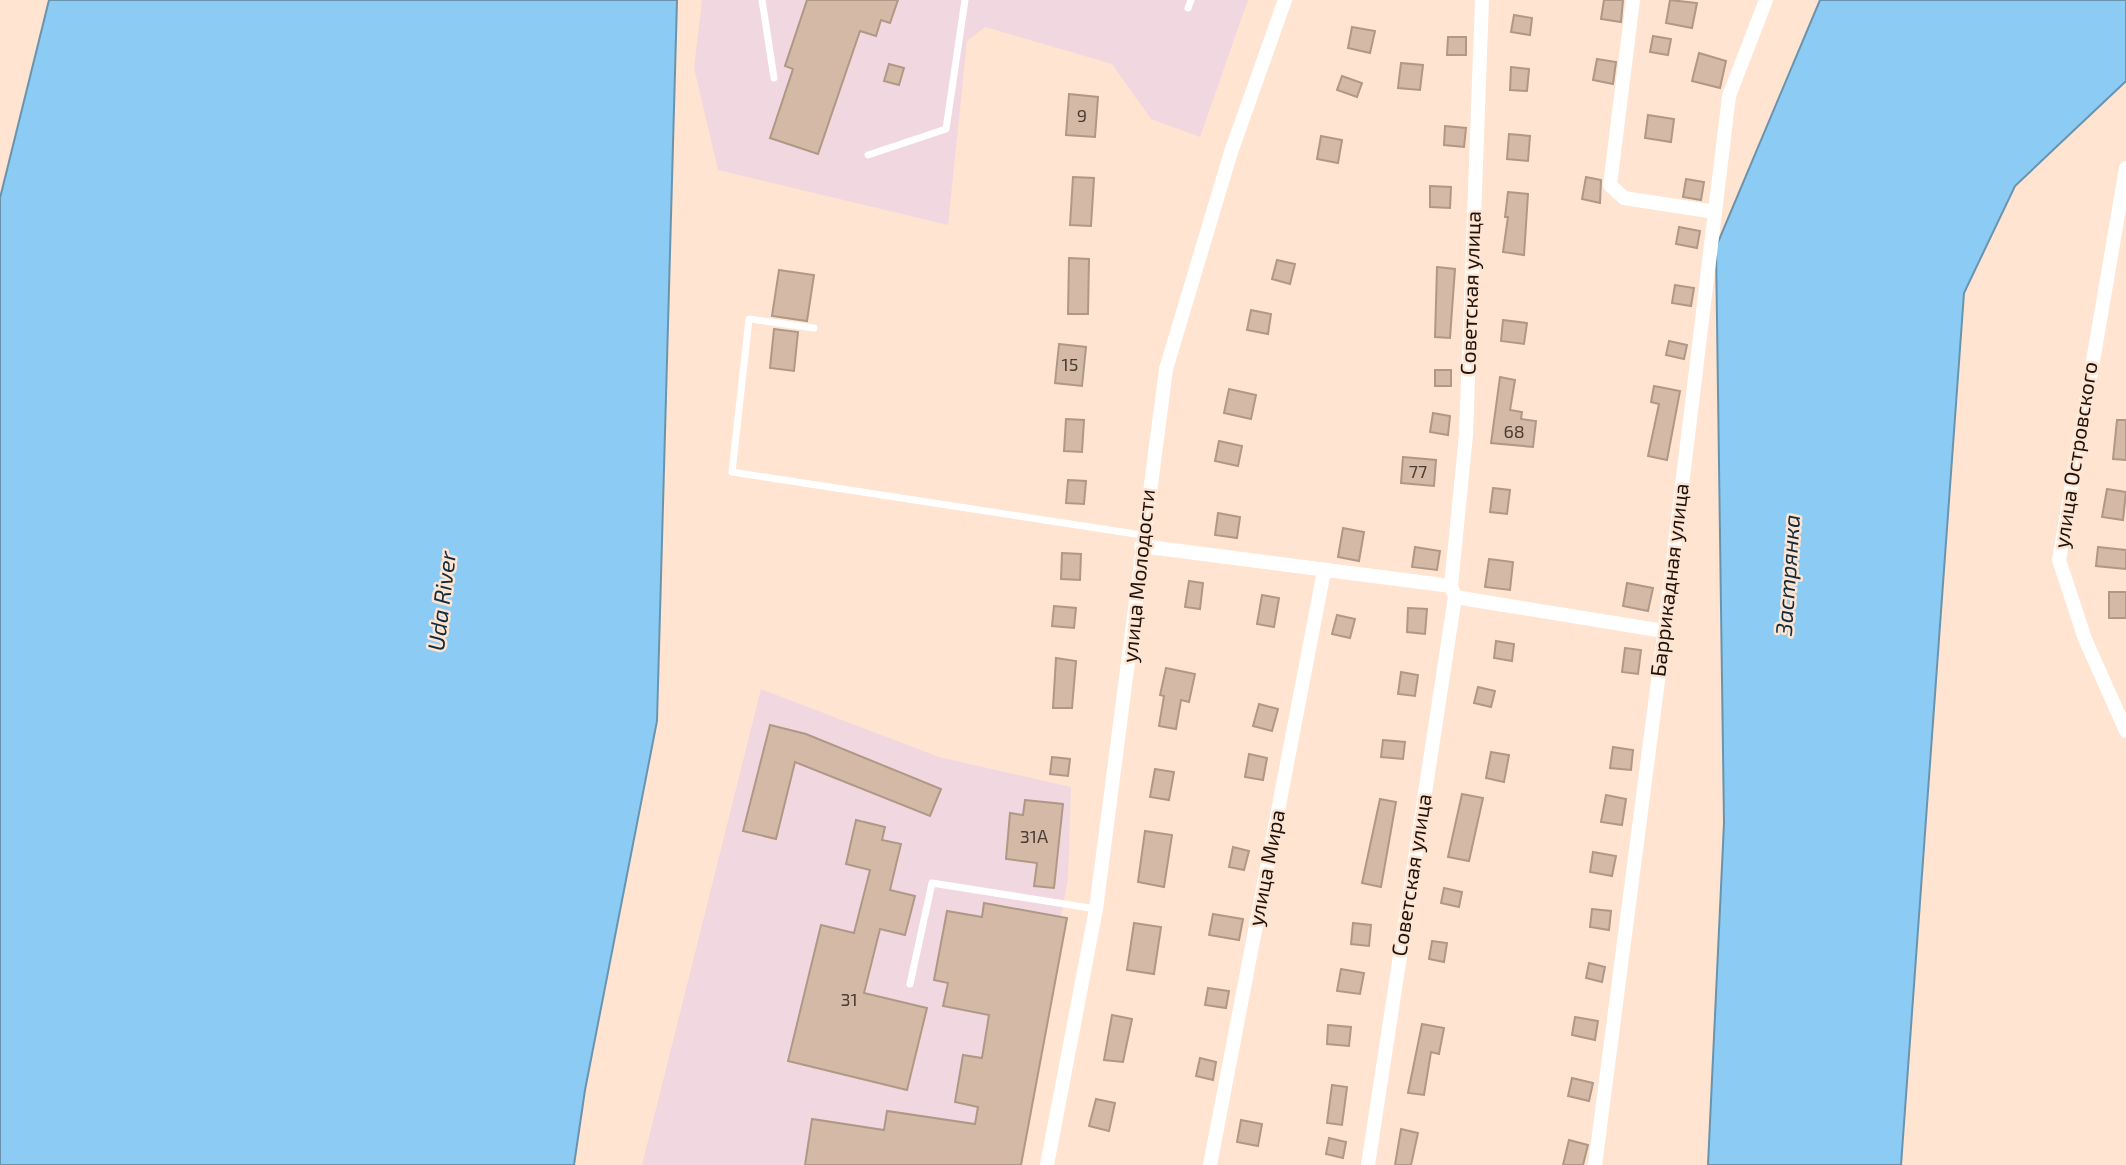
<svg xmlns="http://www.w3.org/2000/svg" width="2126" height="1165" font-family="'Exo 2',sans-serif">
<rect width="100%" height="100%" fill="#fee4d1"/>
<!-- industrial -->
<g fill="#f1d8e0">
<polygon points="702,0 1248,0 1200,137 1151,119 1112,64 985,27 967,41 948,225 718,170 694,68"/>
<polygon points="761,689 939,757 1071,787 1068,879 1013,1165 642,1165"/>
</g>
<!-- water -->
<g fill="#8bcbf4" stroke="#6a94ae" stroke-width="2">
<polygon points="49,0 677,0 657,721 585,1090 574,1165 0,1165 0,198"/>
<polygon points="1820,0 2126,0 2126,81 2015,186 1964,293 1901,1165 1708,1165 1724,823 1716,247"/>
</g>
<!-- building -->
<g fill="#d3b9a6" stroke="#b09886" stroke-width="2">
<polygon points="807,0 898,0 890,23 881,20 876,36 860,31 818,154 770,138 793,69 785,66"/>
<polygon points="1604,0 1623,0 1621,22 1601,19"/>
<polygon points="1670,0 1697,3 1692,28 1666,23"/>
<polygon points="1514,15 1532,18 1530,35 1511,32"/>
<polygon points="1352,27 1375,31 1370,53 1348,48"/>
<polygon points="1653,36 1671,39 1668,55 1650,52"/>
<polygon points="1448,37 1466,37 1466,55 1447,55"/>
<polygon points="1699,53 1726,61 1720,88 1692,81"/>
<polygon points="1597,59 1616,62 1613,84 1593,80"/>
<polygon points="1401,63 1423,65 1420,90 1398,88"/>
<polygon points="889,64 904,68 899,85 884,81"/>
<polygon points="1511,67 1529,69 1527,91 1510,90"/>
<polygon points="1342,76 1362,83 1357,97 1337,90"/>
<polygon points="1069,94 1098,97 1095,137 1066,135"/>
<polygon points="1648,115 1674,119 1671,142 1645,138"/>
<polygon points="1445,126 1466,128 1464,147 1444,145"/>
<polygon points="1509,134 1530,136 1528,161 1507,159"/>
<polygon points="1321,136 1342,140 1338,163 1317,159"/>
<polygon points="1073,177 1094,178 1091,226 1070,225"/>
<polygon points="1586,177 1601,180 1600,203 1582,199"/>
<polygon points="1686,179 1704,182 1701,200 1683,197"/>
<polygon points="1430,186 1451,187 1450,208 1430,207"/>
<polygon points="1508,192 1528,194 1524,255 1503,252 1508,217 1505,217"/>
<polygon points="1679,227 1700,231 1697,248 1676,244"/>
<polygon points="1069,258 1089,259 1088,314 1068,314"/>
<polygon points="1277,260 1295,264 1290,284 1272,279"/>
<polygon points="1437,267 1455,269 1450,338 1435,337"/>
<polygon points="779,270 814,275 807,321 772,316"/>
<polygon points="1675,285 1694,288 1691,306 1672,303"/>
<polygon points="1251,310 1271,314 1268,334 1247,330"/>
<polygon points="1503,320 1527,323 1524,344 1501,341"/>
<polygon points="774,329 798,332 794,371 770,368"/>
<polygon points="1669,341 1687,345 1684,359 1666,355"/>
<polygon points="1059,344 1086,347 1082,386 1055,383"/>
<rect x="1435" y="370" width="16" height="16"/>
<polygon points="1500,377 1515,380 1510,410 1522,412 1521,419 1536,421 1533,447 1491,443"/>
<polygon points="1654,386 1680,391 1667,460 1648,456 1659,404 1651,402"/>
<polygon points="1229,389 1256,395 1251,419 1224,413"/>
<polygon points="1433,413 1450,416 1448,435 1430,432"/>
<polygon points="1066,419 1084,420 1082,452 1064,451"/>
<polygon points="2117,420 2126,420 2126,460 2113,459"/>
<polygon points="1219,441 1242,446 1238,466 1215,461"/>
<polygon points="1403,457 1436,460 1434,486 1401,483"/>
<polygon points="1068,480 1086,481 1084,504 1066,503"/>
<polygon points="1493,488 1510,490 1507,514 1490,512"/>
<polygon points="2107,489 2126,492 2123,520 2102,517"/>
<polygon points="1218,513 1240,517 1237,538 1215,535"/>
<polygon points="1343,528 1364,532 1359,561 1338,557"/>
<polygon points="1415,547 1440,551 1437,570 1412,567"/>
<polygon points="2098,547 2126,550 2126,569 2096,566"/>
<polygon points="1062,553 1081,554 1080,580 1061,579"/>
<polygon points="1489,559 1513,562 1510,590 1485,587"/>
<polygon points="1189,581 1203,583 1200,609 1185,607"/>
<polygon points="1627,583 1653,588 1648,611 1623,606"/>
<rect x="2109" y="592" width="17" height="26"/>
<polygon points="1262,595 1279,598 1274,627 1257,624"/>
<polygon points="1054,606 1076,608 1074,628 1052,626"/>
<polygon points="1408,608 1427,609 1425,634 1407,632"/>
<polygon points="1337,615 1355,619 1350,638 1332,634"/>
<polygon points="1496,641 1514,644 1512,661 1494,658"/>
<polygon points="1625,648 1641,650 1638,674 1622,672"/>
<polygon points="1056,658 1076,661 1072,708 1053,708"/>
<polygon points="1166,668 1195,674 1189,702 1181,700 1176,729 1159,726 1164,696 1160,695"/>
<polygon points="1401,672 1418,675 1415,696 1398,694"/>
<polygon points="1478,687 1495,691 1491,707 1474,703"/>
<polygon points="1259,704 1278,709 1272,731 1253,726"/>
<polygon points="770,725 806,734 941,789 930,816 795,762 776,839 743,831"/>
<polygon points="1383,740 1405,742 1403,759 1381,757"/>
<polygon points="1613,747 1633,750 1631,770 1610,768"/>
<polygon points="1491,752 1509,755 1504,782 1486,778"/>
<polygon points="1249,754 1267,758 1263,780 1245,777"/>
<polygon points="1052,757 1070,759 1068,776 1050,774"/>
<polygon points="1155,769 1174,772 1169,800 1150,797"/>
<polygon points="1462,794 1483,798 1469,861 1448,857"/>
<polygon points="1606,795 1626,799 1622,825 1601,822"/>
<polygon points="1380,799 1396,802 1381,887 1362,883"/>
<polygon points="1025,800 1063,804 1054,888 1034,886 1037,863 1006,859 1010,813 1023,815"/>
<polygon points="856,820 885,827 882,840 901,844 890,890 915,896 905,935 880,929 864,993 927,1008 907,1090 788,1061 821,925 854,933 870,870 846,864"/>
<polygon points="1145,831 1172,835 1164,887 1138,882"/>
<polygon points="1233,847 1249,851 1244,870 1229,867"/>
<polygon points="1593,852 1616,856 1612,876 1590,872"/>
<polygon points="1444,888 1462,892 1459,907 1441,903"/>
<polygon points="984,903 1067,918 1021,1165 805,1165 812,1119 884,1130 887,1111 975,1124 978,1107 955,1102 963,1055 982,1058 989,1015 943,1006 948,983 934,980 947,911 982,917"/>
<polygon points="1592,909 1611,911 1609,930 1590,927"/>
<polygon points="1213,914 1243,919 1239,940 1209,935"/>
<polygon points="1134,923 1161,927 1154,974 1127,970"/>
<polygon points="1353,923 1371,925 1369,946 1351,944"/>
<polygon points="1432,941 1447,943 1444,962 1429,959"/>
<polygon points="1589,963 1605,967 1602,982 1586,978"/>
<polygon points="1341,969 1364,973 1360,994 1337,991"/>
<polygon points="1208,988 1229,991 1226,1008 1205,1005"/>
<polygon points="1112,1015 1132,1019 1123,1062 1104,1060"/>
<polygon points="1575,1017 1598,1021 1595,1040 1572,1035"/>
<polygon points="1422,1024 1444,1028 1439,1054 1431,1052 1424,1095 1408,1093"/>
<polygon points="1328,1025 1351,1027 1349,1046 1327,1044"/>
<polygon points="1200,1058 1216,1062 1213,1080 1196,1076"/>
<polygon points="1572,1078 1593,1083 1589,1101 1568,1096"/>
<polygon points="1332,1085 1347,1087 1342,1125 1327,1123"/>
<polygon points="1096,1099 1115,1103 1109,1131 1089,1126"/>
<polygon points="1241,1120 1262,1124 1258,1146 1237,1142"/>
<polygon points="1401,1129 1418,1133 1411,1165 1395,1165"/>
<polygon points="1329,1138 1346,1142 1343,1158 1326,1154"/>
<polygon points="1569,1140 1588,1145 1583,1165 1563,1165"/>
</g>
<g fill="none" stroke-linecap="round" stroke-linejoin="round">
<!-- lane -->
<g stroke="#fff" stroke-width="7">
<polyline points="762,0 774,78"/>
<polyline points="1188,8 1191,0"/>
<polyline points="868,155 946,129 965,0"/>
<polyline points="814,328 749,319 732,472 1142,535"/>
<polyline points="910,984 932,883 1096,909"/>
</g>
<!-- street -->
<g stroke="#fff" stroke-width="14">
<polyline points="1633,0 1610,185 1624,198 1715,212"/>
<polyline points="2126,168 2059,560 2085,639 2126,731"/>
<polyline points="1141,546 1451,586"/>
<polyline points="1455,597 1664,631"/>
<polyline points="1047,1165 1096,909 1166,369 1231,152 1285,0"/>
<polyline points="1210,1165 1324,571"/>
<polyline points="1368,1165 1455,597 1451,586 1466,435 1482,0"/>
<polyline points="1595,1165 1665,627 1729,96 1766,0"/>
</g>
</g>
<g text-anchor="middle" stroke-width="5" stroke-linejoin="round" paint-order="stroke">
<!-- number labels -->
<g font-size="18" fill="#4a3c32">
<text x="1082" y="122">9</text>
<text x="1070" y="371">15</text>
<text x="1514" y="438">68</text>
<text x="1418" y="478">77</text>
<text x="1034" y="843">31А</text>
<text x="849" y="1006">31</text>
</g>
<!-- street labels -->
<g font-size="21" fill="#1c130c" stroke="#fee4d1">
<text transform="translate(1471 293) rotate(-88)" y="7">Советская улица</text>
<text transform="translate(2076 455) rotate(-81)" y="7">улица Островского</text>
<text transform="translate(1139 576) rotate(-84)" y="7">улица Молодости</text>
<text transform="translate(1670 580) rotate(-83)" y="7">Баррикадная улица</text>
<text transform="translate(1267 868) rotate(-79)" y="7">улица Мира</text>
<text transform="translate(1412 875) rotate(-81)" y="7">Советская улица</text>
</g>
<!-- water labels -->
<g font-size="23" font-style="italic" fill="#102c3e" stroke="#fee4d1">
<text transform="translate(1788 575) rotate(-86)" y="8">Застрянка</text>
<text transform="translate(442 601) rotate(-83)" y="8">Uda River</text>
</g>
</g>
</svg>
